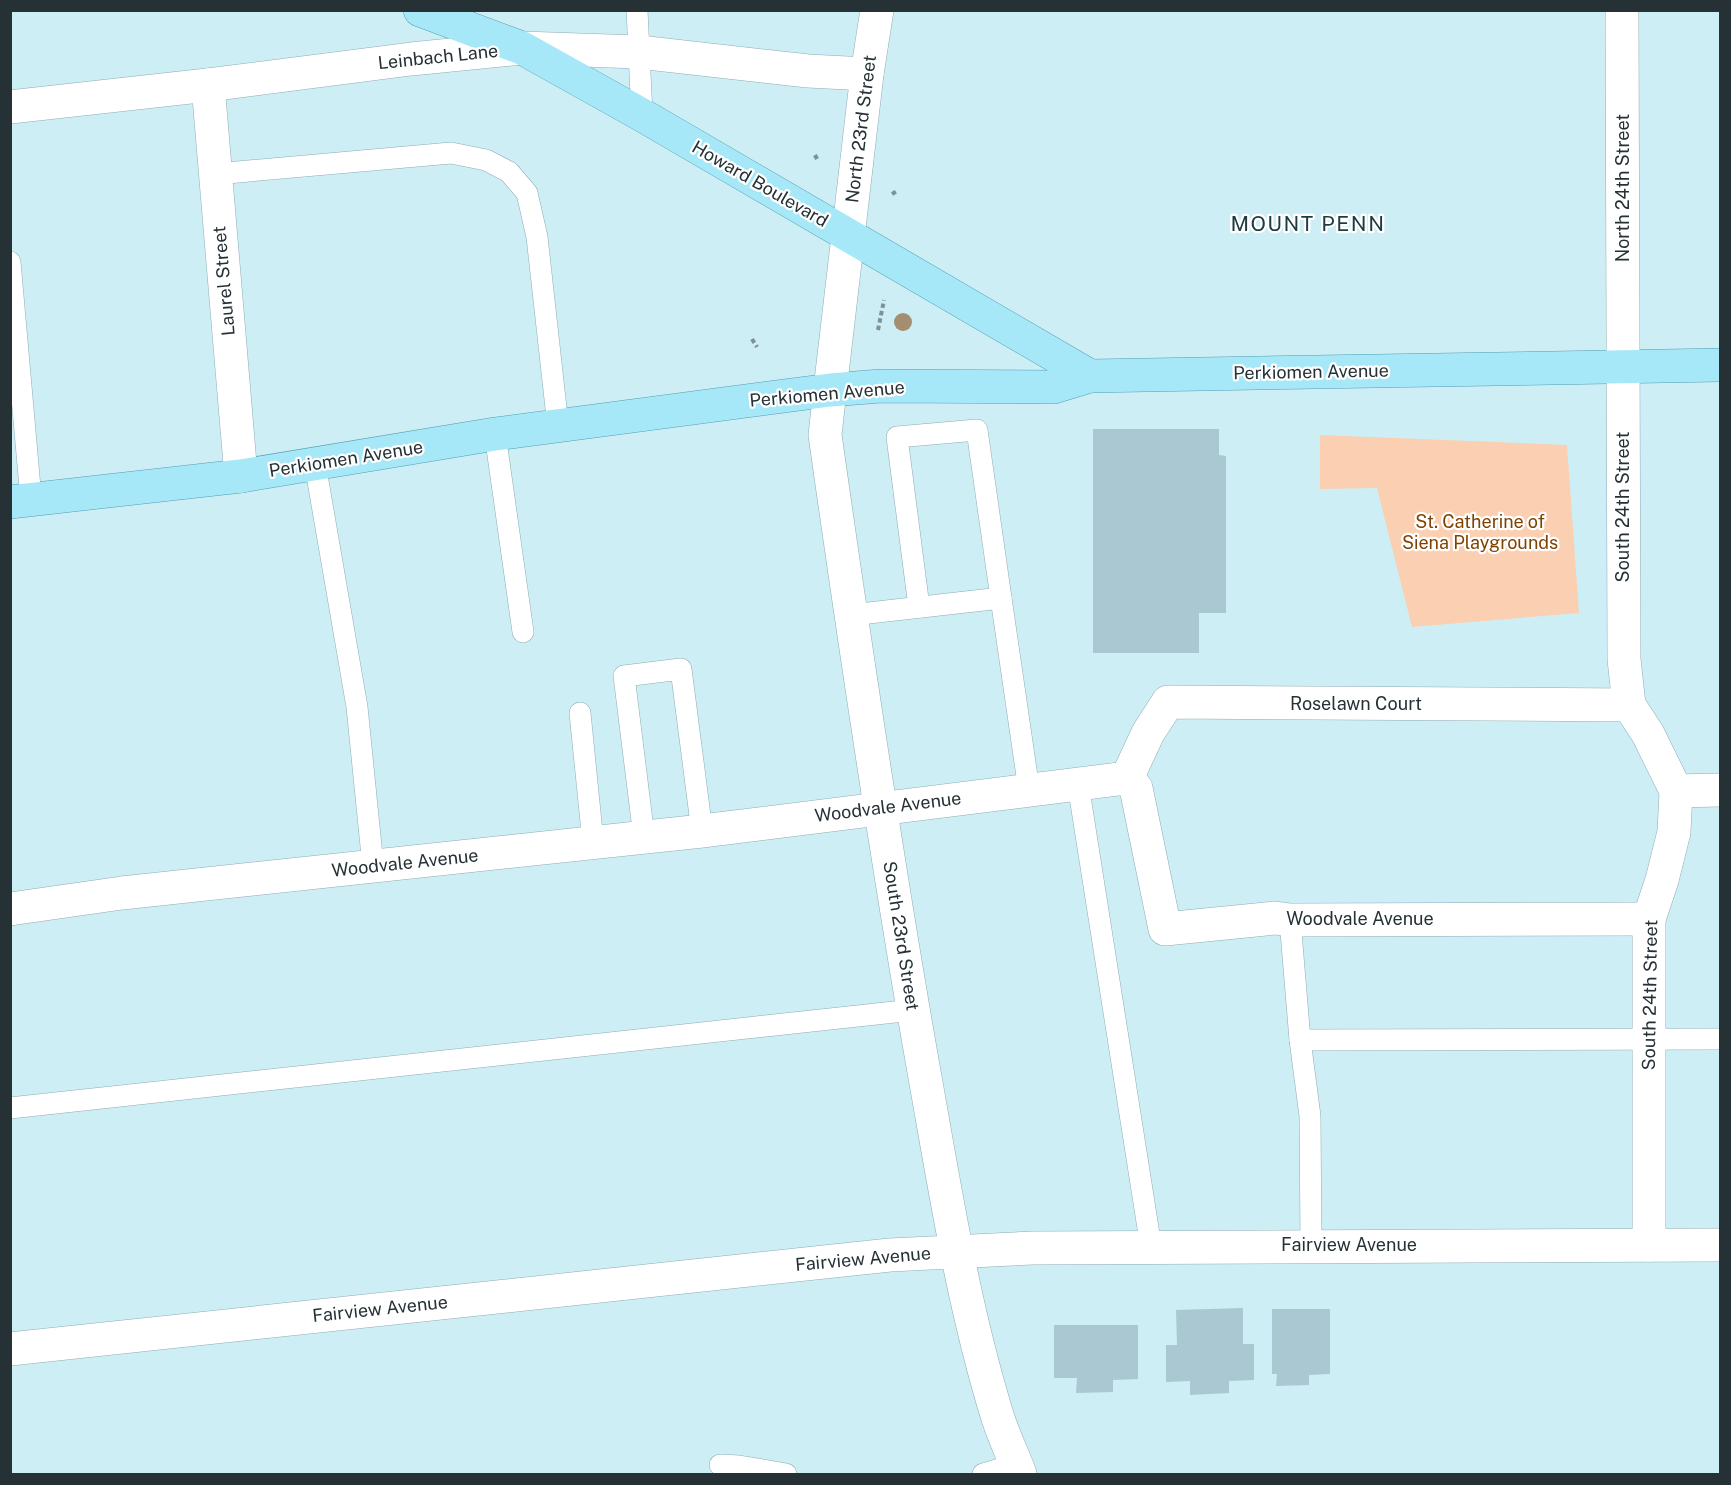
<svg xmlns="http://www.w3.org/2000/svg" width="1731" height="1485" font-family="'Public Sans',sans-serif">
<rect width="100%" height="100%" fill="#ceeef6"/>
<!-- green -->
<polygon fill="#fbcfb1" points="1320,435 1567,445 1579,613 1412,627 1377,488 1320,489"/>
<!-- building -->
<g fill="#a9c8d1">
<polygon points="1093,429 1219,429 1219,455 1226,456 1226,613 1199,613 1199,653 1093,653"/>
<polygon points="1243,1308 1243,1344 1254,1344 1254,1380 1229,1381 1229,1393 1190,1395 1190,1381 1166,1382 1166,1345 1177,1345 1176,1310"/>
<polygon points="1272,1309 1330,1309 1330,1374 1309,1375 1309,1385 1276,1386 1277,1374 1272,1374"/>
<polygon points="1054,1325 1138,1325 1138,1379 1113,1380 1113,1392 1076,1393 1077,1378 1054,1378"/>
</g>
<g fill="none" stroke-linecap="round" stroke-linejoin="round">
<defs>
<g id="lane">
<polyline points="637,10 642,115"/>
<polyline points="215,174 451,153 486,160 509,172 527,193 537,237 558,426"/>
<polyline points="10,262 31,499"/>
<polyline points="495,434 523,632"/>
<polyline points="315,464 357,707 373,866"/>
<polyline points="919,607 897,437 977,430 1001,598"/>
<polyline points="851,615 1001,598 1029,790"/>
<polyline points="580,713 593,842"/>
<polyline points="1078,784 1151,1247"/>
<polyline points="644,837 624,676 681,669 702,831"/>
<polyline points="1290,920 1300,1040 1310,1116 1311,1245"/>
<polyline points="1300,1040 1720,1039"/>
<polyline points="10,1108 913,1010"/>
<polyline points="720,1465 739,1466 786,1474"/>
<polyline points="983,1474 1016,1464"/>
</g>
<g id="street">
<polyline points="1622,10 1624,659 1629,705 1648,734 1676,791 1674,832 1662,880 1649,919 1649,1245"/>
<polyline points="208,85 241,476"/>
<polyline points="10,107 208,85 411,59 522,48 639,52 808,71 867,74"/>
<path d="M830,390L825,435C855,646 886,857 923,1066C944,1183 962,1301 997,1415C1003,1435 1013,1455 1020,1474"/>
<polyline points="1127,778 1148,733 1168,702 1629,705"/>
<polyline points="1676,791 1720,790"/>
<polyline points="10,909 122,893 702,831 1127,778 1136,788 1165,929 1275,918 1290,920 1649,919"/>
<polyline points="10,1349 890,1255 1033,1248 1720,1245"/>
</g>
<polyline id="secondary" points="830,390 867,74 877,10"/>
<g id="primary">
<polyline points="420,10 522,48 642,115 1090,376"/>
<polyline points="10,502 241,476 495,434 830,390 881,386 1054,387 1090,376 1720,365"/>
</g>
</defs>
<!-- lane casing -->
<use href="#lane" stroke="#8eacb4" stroke-width="22"/>
<!-- street casing -->
<use href="#street" stroke="#8eacb4" stroke-width="34"/>
<!-- secondary casing -->
<use href="#secondary" stroke="#8eacb4" stroke-width="34"/>
<!-- primary casing -->
<use href="#primary" stroke="#539eb1" stroke-width="34"/>
<!-- path -->
<g stroke="#7c9298" stroke-width="4" stroke-dasharray="4.5 3" stroke-linecap="butt">
<polyline points="815,155 817,159"/>
<polyline points="892,194 897,191"/>
<polyline points="878,330 884,300"/>
<polyline points="752,339 757,347"/>
</g>
<!-- lane -->
<use href="#lane" stroke="#fff" stroke-width="21"/>
<!-- street -->
<use href="#street" stroke="#fff" stroke-width="33"/>
<!-- secondary -->
<use href="#secondary" stroke="#fff" stroke-width="33"/>
<!-- primary -->
<use href="#primary" stroke="#a7e8f8" stroke-width="33"/>
</g>
<!-- trees -->
<circle fill="#a38f6f" cx="903" cy="322" r="9"/>
<g text-anchor="middle" stroke-width="4.5" stroke-linejoin="round" paint-order="stroke">
<!-- street labels -->
<g font-size="18" fill="#253135" stroke="#fff">
<text transform="translate(438 57) rotate(-6)" y="6">Leinbach Lane</text>
<text transform="translate(861 129) rotate(-83)" y="6">North 23rd Street</text>
<text transform="translate(760 184) rotate(30)" y="6">Howard Boulevard</text>
<text transform="translate(1623 188) rotate(-90)" y="6">North 24th Street</text>
<text transform="translate(224 281) rotate(-95)" y="6">Laurel Street</text>
<text transform="translate(1311 372) rotate(-1)" y="6">Perkiomen Avenue</text>
<text transform="translate(827 394) rotate(-5)" y="6">Perkiomen Avenue</text>
<text transform="translate(346 459) rotate(-9)" y="6">Perkiomen Avenue</text>
<text transform="translate(1623 507) rotate(-90)" y="6">South 24th Street</text>
<text x="1356" y="710">Roselawn Court</text>
<text transform="translate(888 807) rotate(-7)" y="6">Woodvale Avenue</text>
<text transform="translate(405 863) rotate(-6)" y="6">Woodvale Avenue</text>
<text x="1360" y="925">Woodvale Avenue</text>
<text transform="translate(901 936) rotate(81)" y="6">South 23rd Street</text>
<text transform="translate(1650 995) rotate(-89)" y="6">South 24th Street</text>
<text x="1349" y="1251">Fairview Avenue</text>
<text transform="translate(863 1259) rotate(-5)" y="6">Fairview Avenue</text>
<text transform="translate(380 1309) rotate(-6)" y="6">Fairview Avenue</text>
</g>
<!-- park labels -->
<g font-size="18" fill="#804200" stroke="#fff">
<text x="1480" y="528">St. Catherine of<tspan x="1480" dy="21">Siena Playgrounds</tspan></text>
</g>
<!-- quarter labels -->
<g font-size="21" letter-spacing="1.5" fill="#1f3a41" stroke="#fff">
<text x="1308" y="231">MOUNT PENN</text>
</g>
</g>
<!-- border -->
<rect width="1731" height="1485" fill="none" stroke="#253135" stroke-width="24"/>
</svg>
